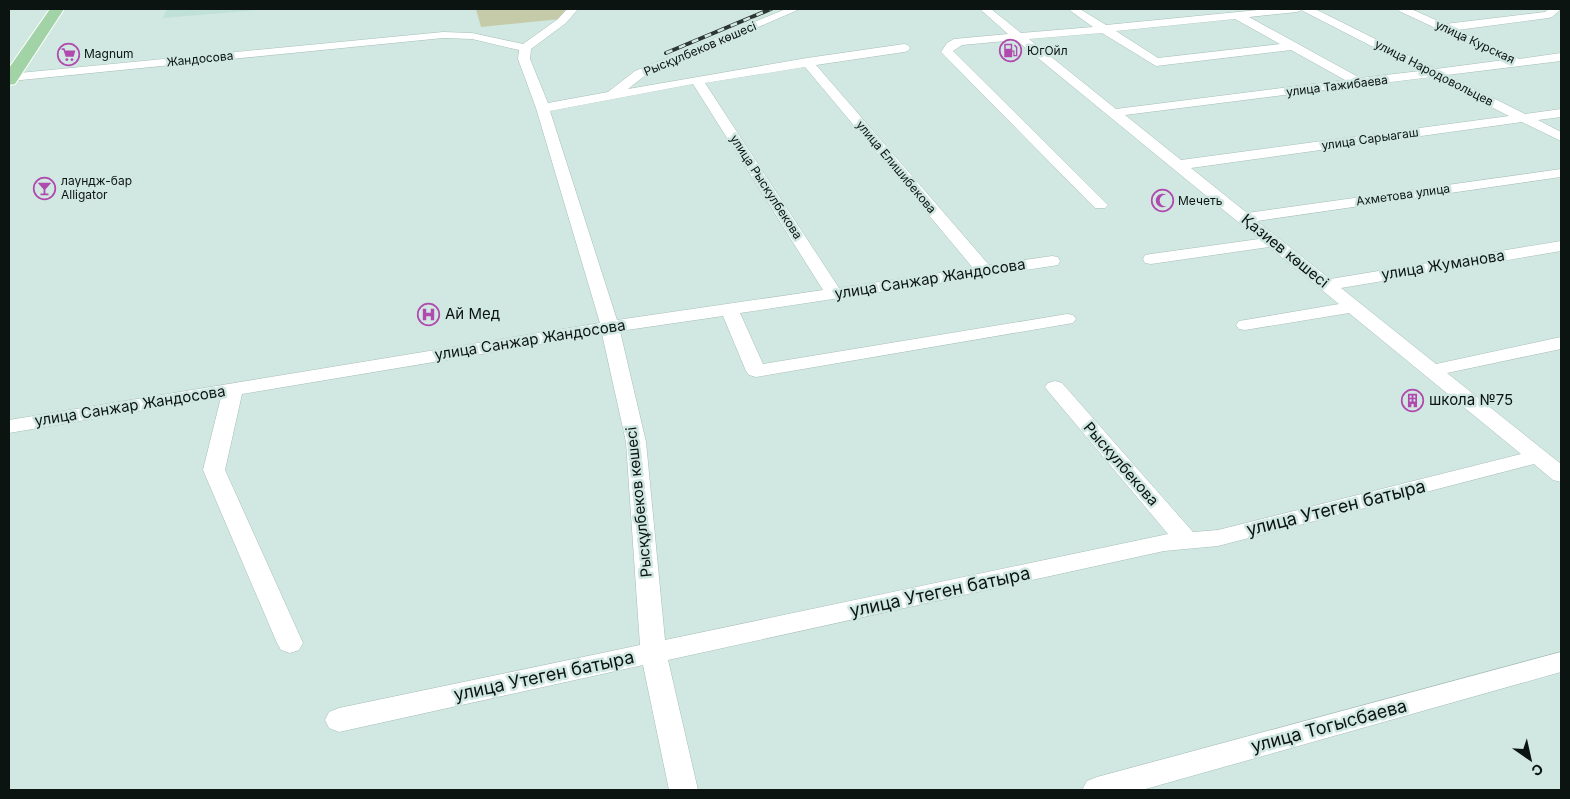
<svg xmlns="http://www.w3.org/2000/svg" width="1570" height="799" font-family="Inter,sans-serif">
<rect width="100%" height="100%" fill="#d0e8e1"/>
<!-- built -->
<polygon fill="#bfe1d7" points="167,9 268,9 163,18"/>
<!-- green -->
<polygon fill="#c5cba8" points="476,9 570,9 561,19 481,27"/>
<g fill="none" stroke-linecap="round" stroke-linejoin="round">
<defs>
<g id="minor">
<path d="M567,9H578L566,23L531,49L530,59L548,103L608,92L635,71L786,9H800L643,77L628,89L807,58L904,44L908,45L910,48L908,51L904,52L816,65L989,265L1052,256L1058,257L1060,261L1058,265L1052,266L740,313L763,364L1067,314L1073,315L1076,319L1073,323L1067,324L756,377L749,375L746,371L723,316L620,331L646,442L665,640L1168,534L1048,391L1045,387L1048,383L1055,381L1062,383L1193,532L1218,530L1521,454L1349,313L1245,330L1239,329L1236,325L1239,321L1245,320L1339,304L1269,247L1151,264L1145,263L1143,259L1145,255L1151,254L1259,239L1016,40L962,45L953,51L1108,205L1105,208H1095L941,52L947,43L954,39L1008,34L980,9H991L1021,33L1093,27L1068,9H1080L1106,25L1268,9H1315L1436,69L1504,60L1399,11L1398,9H1411L1445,24L1545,12L1549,9H1561L1552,17L1548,18L1457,30L1519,59L1561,53V61L1447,75L1525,114L1561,109V117L1538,120L1561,132V141L1522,122L1191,168L1247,213L1561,169V177L1257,221L1330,279L1561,241V251L1341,288L1436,364L1561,337V349L1447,373L1561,464V482L1553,480L1534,464L1218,546L1164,551L668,660L698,790H669L643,665L339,732L329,728L325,720L329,712L339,708L640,645L626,442L602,334L242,394L225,470L303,643L299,650L290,653L281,650L277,643L203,470L221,397L9,433V420L600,323L536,108L518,59L519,50L472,39L443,38L11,81L9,80V74L443,32L472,33L523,44L558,19ZM1302,10L1303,11L1420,71L1360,78L1249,17L1297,12ZM1235,19L1280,44L1158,58L1116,31ZM1102,33L1156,66L1291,50L1345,80L1116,109L1029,39ZM805,67L973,268L839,288L705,83ZM1432,77L1509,116L1181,160L1125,115L1356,86L1361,88L1367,85ZM693,84L823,290L617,320L550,111Z"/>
<polygon points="1561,652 1561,672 1142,790 1082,790 1087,781 1097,777"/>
</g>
<polygon id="major" points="50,9 64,9 15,84 9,85 9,68"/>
</defs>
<!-- minor casing -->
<use href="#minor" stroke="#a6beb7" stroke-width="1"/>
<!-- major casing -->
<use href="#major" stroke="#fff" stroke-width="2"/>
<!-- minor -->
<use href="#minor" fill="#fff" fill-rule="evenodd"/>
<!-- major -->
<use href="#major" fill="#a1d3a6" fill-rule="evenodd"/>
<defs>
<polyline id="rail" points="666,53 771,9"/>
</defs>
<!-- rail casing -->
<use href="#rail" stroke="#2c3633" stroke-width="4"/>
<!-- rail -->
<use href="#rail" stroke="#d0e8e1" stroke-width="2.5" stroke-dasharray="7" stroke-linecap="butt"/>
</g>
<!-- icons -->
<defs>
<symbol id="fuel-ring" viewBox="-11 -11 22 22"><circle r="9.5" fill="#d0e8e1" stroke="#b04aae" stroke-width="1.5"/><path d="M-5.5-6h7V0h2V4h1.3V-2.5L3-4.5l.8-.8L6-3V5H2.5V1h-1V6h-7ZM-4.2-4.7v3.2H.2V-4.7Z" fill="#b04aae"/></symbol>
<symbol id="supermarket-ring" viewBox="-11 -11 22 22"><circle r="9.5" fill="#d0e8e1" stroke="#b04aae" stroke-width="1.5"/><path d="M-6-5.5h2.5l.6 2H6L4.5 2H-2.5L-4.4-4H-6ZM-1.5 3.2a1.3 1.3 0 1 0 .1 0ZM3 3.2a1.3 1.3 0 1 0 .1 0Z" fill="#b04aae"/></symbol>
<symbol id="bar-ring" viewBox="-11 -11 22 22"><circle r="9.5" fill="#d0e8e1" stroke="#b04aae" stroke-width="1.5"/><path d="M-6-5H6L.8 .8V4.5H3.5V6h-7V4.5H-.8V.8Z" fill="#b04aae"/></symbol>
<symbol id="mosque-ring" viewBox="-11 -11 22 22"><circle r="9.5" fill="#d0e8e1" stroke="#b04aae" stroke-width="1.5"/><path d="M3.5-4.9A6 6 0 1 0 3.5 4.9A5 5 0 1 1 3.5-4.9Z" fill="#b04aae"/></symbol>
<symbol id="hospital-ring" viewBox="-11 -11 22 22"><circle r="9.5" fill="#d0e8e1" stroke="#b04aae" stroke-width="1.5"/><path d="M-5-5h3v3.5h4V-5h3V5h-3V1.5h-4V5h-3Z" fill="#b04aae"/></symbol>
<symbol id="building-ring" viewBox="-11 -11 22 22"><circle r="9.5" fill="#d0e8e1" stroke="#b04aae" stroke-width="1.5"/><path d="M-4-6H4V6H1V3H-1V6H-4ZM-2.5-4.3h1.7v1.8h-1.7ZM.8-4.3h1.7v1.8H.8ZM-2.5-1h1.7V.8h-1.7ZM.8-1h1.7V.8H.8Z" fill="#b04aae"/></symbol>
</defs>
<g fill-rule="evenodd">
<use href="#fuel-ring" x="998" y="38" width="25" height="25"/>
<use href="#supermarket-ring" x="56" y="42" width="25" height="25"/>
<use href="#bar-ring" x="32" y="176" width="25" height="25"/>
<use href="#mosque-ring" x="1150" y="188" width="25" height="25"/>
<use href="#hospital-ring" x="416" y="302" width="25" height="25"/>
<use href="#building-ring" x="1400" y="388" width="25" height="25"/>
</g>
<g text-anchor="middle" stroke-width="5" stroke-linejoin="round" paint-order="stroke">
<!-- far-street labels -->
<g font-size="12" fill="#0c1412" stroke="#d0e8e1">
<text transform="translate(1475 42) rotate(25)" y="4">улица Курская</text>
<text transform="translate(700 49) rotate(-23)" y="4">Рысқұлбеков көшесі</text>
<text transform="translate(200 59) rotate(-6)" y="4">Жандосова</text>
<text transform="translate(1434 73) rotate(27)" y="4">улица Народовольцев</text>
<text transform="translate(1337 86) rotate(-7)" y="4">улица Тажибаева</text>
<text transform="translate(1370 139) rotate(-8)" y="4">улица Сарыагаш</text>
<text transform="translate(896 167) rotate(50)" y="4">улица Елишибекова</text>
<text transform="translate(766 187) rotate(57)" y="4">улица Рыскулбекова</text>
<text transform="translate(1403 195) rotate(-8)" y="4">Ахметова улица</text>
</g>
<!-- far-poi labels -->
<g font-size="12" fill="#0c1412" stroke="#d0e8e1" text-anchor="start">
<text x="1027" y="55">ЮгОйл</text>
<text x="84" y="58">Magnum</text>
<text x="61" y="185">лаундж-бар<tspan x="61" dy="14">Alligator</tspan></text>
<text x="1178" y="205">Мечеть</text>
</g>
<!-- street labels -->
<g font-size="15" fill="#0c1412" stroke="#d0e8e1">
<text transform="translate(1285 251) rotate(39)" y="5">Қазиев көшесі</text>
<text transform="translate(1443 265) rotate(-9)" y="5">улица Жуманова</text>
<text transform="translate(930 279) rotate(-9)" y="5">улица Санжар Жандосова</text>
<text transform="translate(530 340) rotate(-9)" y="5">улица Санжар Жандосова</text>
<text transform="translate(130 406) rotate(-9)" y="5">улица Санжар Жандосова</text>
<text transform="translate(1121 464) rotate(49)" y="5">Рыскулбекова</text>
<text transform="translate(639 502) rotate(-96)" y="5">Рысқұлбеков көшесі</text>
</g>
<!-- poi labels -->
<g font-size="15" fill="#0c1412" stroke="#d0e8e1" text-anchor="start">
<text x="445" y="319">Ай Мед</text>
<text x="1429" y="405">школа №75</text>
</g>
<!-- near-street labels -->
<g font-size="18" fill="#0c1412" stroke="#d0e8e1">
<text transform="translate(1336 508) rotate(-14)" y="6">улица Утеген батыра</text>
<text transform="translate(940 592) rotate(-12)" y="6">улица Утеген батыра</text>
<text transform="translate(544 676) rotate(-12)" y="6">улица Утеген батыра</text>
<text transform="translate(1329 726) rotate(-15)" y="6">улица Тогысбаева</text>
</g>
</g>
<!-- border -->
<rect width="1570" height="799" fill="none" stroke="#0c1412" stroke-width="20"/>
<!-- north arrow -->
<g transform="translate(1530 759) rotate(146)" stroke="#d0e8e1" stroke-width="4" paint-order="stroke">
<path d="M0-4L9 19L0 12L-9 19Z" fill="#0c1412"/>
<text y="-8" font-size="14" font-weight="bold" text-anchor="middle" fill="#0c1412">С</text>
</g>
</svg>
